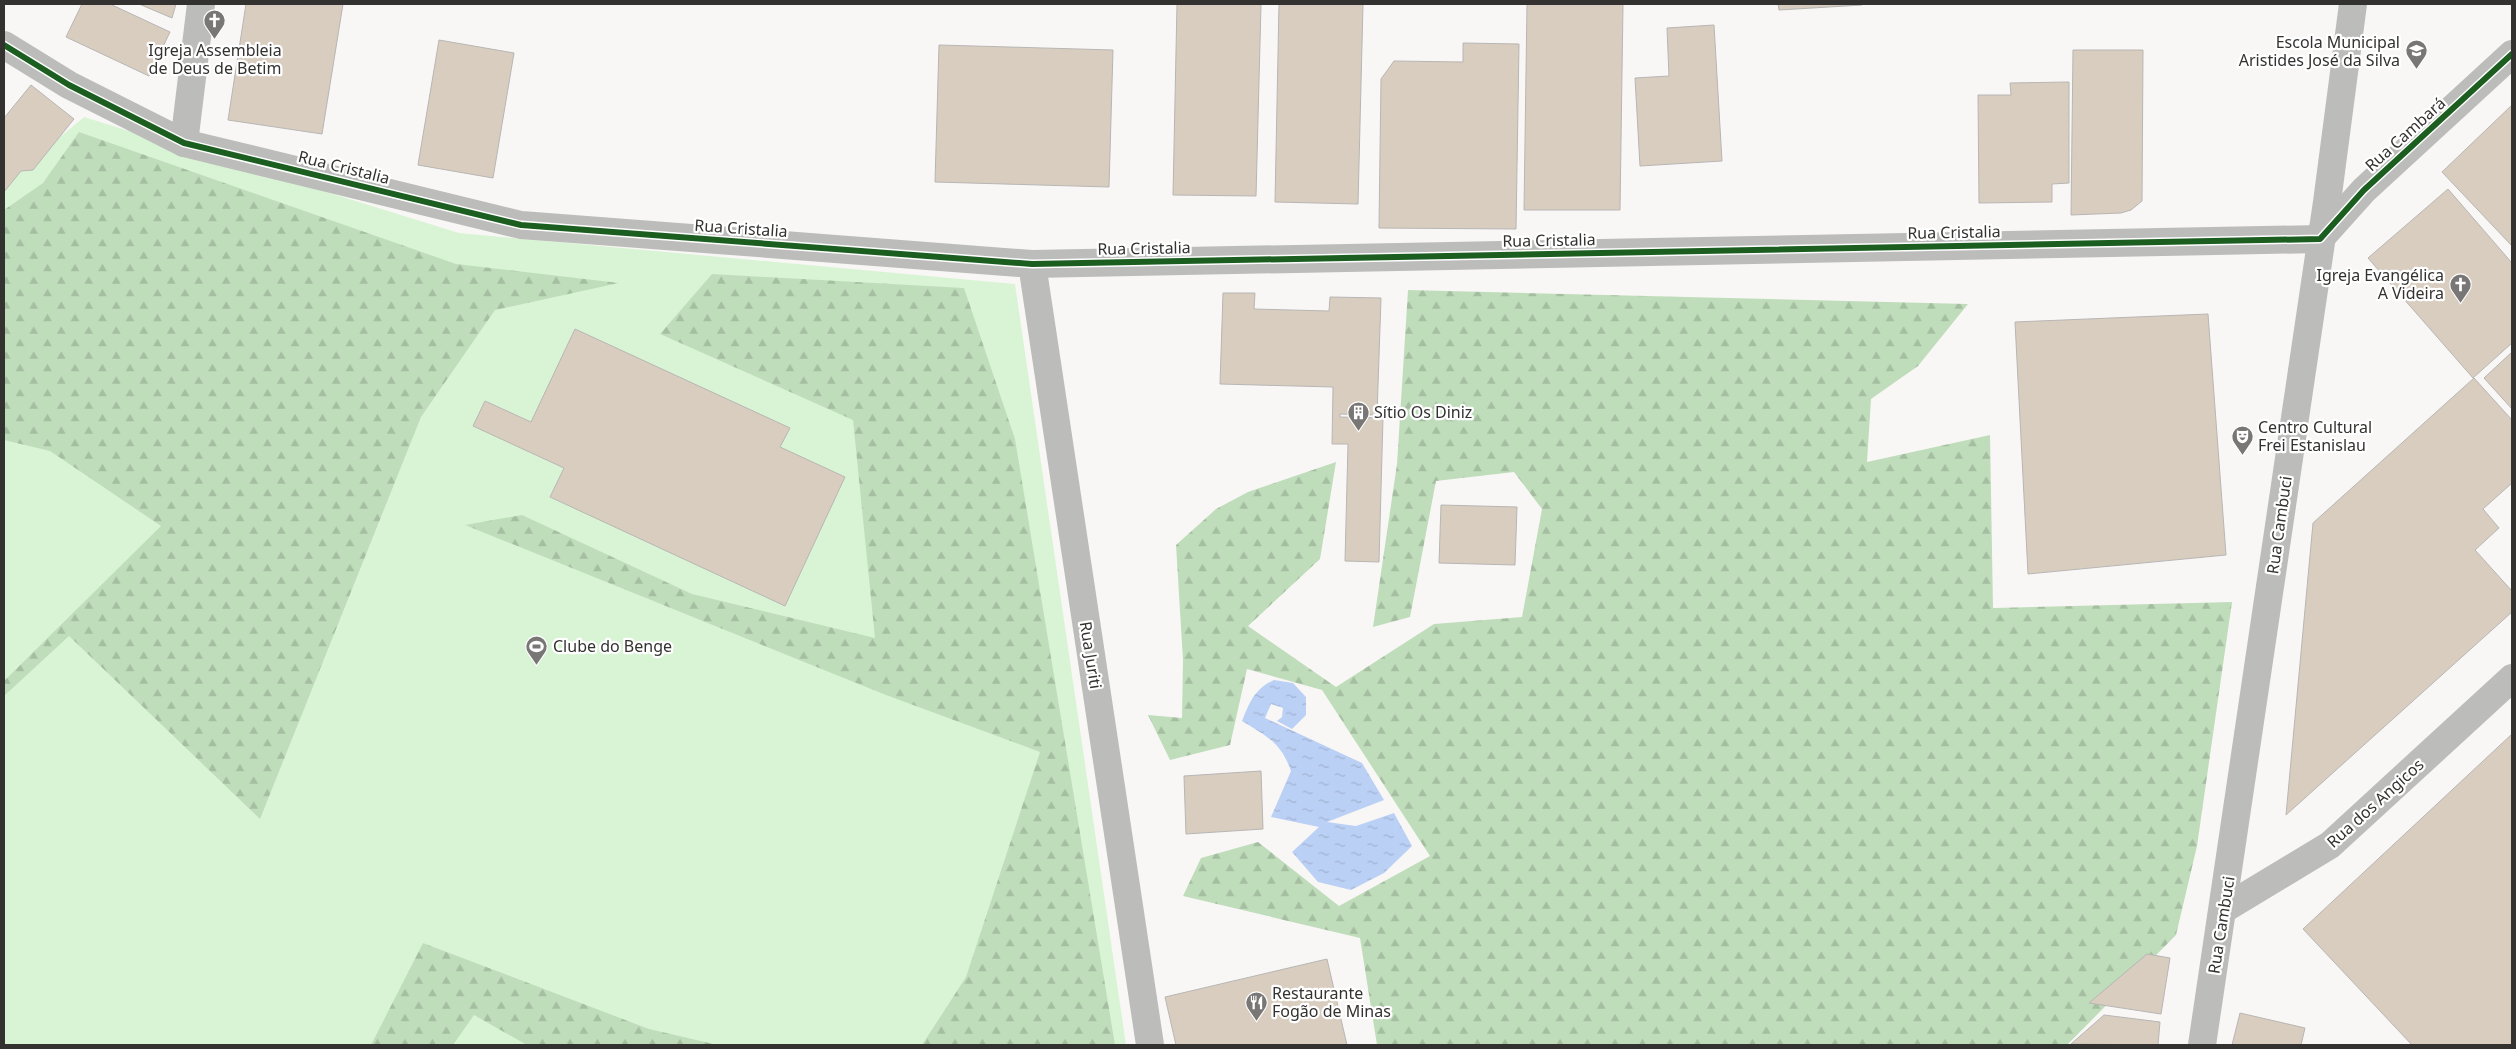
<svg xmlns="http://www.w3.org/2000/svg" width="2516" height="1049" font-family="'Noto Sans',sans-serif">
<defs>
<pattern id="forest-firs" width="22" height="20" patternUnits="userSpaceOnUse" patternTransform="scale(1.25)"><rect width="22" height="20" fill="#bfddbb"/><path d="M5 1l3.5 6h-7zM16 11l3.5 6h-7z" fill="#a5bea1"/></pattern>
<pattern id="water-ripples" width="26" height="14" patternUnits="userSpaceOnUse" patternTransform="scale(1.25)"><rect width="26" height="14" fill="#bbd0f5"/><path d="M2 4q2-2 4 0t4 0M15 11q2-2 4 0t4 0" fill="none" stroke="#a1b3d2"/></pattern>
</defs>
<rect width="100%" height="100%" fill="#f9f7f5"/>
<!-- grass -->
<polygon fill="#d9f4d5" points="84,117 459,233 1015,284 1126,1045 4,1045 4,184"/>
<!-- forest -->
<g fill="url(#forest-firs)">
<polygon points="79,132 456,264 619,283 495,310 421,417 260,819 69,636 4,696 4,681 161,526 50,451 4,440 4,210 43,183"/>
<polygon points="712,274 964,288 1015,439 1115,1045 922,1045 966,977 1040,752 886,695 465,525 522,515 692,594 875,638 853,420 660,334"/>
<polygon points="1408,290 1968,304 1918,366 1871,399 1867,462 1990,435 1993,608 2232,602 2197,846 2176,935 2067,1045 1377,1045 1360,938 1183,896 1201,858 1258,842 1339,906 1430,856 1322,690 1247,669 1230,745 1170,760 1148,715 1182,718 1183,660 1176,545 1216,509 1248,492 1336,462 1320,559 1248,626 1336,687 1434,624 1522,617 1542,509 1514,472 1436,481 1410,617 1373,627 1397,464"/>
<polygon points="423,943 649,1029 718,1045 527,1045 474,1015 453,1045 371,1045"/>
</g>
<!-- water -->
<path fill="url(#water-ripples)" d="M1274,680L1293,683L1306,697V715L1292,729L1277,721L1282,717L1283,708L1271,704L1265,718L1362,763L1384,800L1327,822L1356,826L1394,813L1412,846L1384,873L1351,890L1318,882L1292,852L1319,827L1271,817L1291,771C1281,742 1266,736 1242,721C1249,703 1255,688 1274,680Z"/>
<!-- building -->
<g fill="#d9cdc0" stroke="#b7b6b4">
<polygon points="82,4 110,4 170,32 149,76 66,37"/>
<polygon points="139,4 176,4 172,18"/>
<polygon points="246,4 343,4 322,134 228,120"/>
<polygon points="1177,4 1261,4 1256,196 1173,195"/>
<polygon points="1279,4 1363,4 1358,204 1275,202"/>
<polygon points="1527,4 1623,4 1620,210 1524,210"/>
<polygon points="1778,4 1862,4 1862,5 1779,10"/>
<polygon points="1714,25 1722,161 1640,166 1635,78 1669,76 1667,28"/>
<polygon points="439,40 514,53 493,178 418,165"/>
<polygon points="1463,43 1519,44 1516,229 1379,228 1381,79 1394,61 1463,62"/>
<polygon points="939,45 1113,50 1109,187 935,182"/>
<polygon points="2073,50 2143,50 2142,201 2131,210 2121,213 2071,215"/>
<polygon points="2069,82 2069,183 2052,184 2052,202 1979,203 1978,95 2011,95 2010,83"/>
<polygon points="31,85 74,119 33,170 21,171 4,192 4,118"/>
<polygon points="2512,105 2512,246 2442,172"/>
<polygon points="2448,189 2512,263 2512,343 2473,378 2368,258"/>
<polygon points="1223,293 1255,293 1254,309 1329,311 1330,297 1381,298 1377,415 1340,414 1340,417 1383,418 1379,562 1345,561 1348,444 1332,444 1333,387 1220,384"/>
<polygon points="2208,314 2226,555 2028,574 2015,322"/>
<polygon points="575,329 790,428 780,447 845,477 785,606 550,497 564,468 473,426 485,401 531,422"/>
<polygon points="2512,352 2512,409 2484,378"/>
<polygon points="2474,378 2512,420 2512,483 2483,509 2499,528 2475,550 2512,591 2512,612 2286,815 2313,523"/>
<polygon points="1441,505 1517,507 1515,565 1439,563"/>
<polygon points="2512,734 2512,1045 2412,1045 2303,929"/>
<polygon points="1261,771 1263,829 1186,834 1184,776"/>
<polygon points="2147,954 2170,958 2161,1014 2089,1003"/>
<polygon points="1327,959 1347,1045 1176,1045 1165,997"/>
<polygon points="2240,1013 2305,1028 2301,1045 2232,1045"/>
<polygon points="2104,1015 2160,1022 2158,1045 2071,1044"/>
</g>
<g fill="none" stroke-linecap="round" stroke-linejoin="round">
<!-- minor -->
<g stroke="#bcbcbb" stroke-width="28">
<polyline points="184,143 201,4"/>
<polyline points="1032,264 2320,239 2364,190 2512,54"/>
<polyline points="2224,909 2330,845 2512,678"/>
</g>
<!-- tertiary -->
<g stroke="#bcbcbb" stroke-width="28">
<polyline points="4,45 69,85 184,143 521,225 1032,264 1150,1045"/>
<polyline points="2202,1045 2327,202 2353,4"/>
</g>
<defs>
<polyline id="cycleway" points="4,45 69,85 184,143 521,225 1032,264 2320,239 2364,190 2512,54"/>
</defs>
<!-- cycleway casing -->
<use href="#cycleway" stroke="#fff" stroke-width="9"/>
<!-- cycleway -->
<use href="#cycleway" stroke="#1b5e20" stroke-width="6"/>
</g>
<!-- icons -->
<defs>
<symbol id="church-pin" viewBox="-11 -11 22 30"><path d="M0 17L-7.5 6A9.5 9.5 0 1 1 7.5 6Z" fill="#787776" stroke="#fff"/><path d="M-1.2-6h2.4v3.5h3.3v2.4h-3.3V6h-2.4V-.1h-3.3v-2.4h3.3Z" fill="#fff"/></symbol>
<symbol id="school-pin" viewBox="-11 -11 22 30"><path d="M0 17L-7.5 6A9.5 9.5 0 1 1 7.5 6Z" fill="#787776" stroke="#fff"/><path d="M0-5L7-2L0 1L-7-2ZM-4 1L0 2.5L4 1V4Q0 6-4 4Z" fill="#fff"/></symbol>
<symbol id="building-pin" viewBox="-11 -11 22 30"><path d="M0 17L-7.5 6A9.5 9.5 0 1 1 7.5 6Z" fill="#787776" stroke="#fff"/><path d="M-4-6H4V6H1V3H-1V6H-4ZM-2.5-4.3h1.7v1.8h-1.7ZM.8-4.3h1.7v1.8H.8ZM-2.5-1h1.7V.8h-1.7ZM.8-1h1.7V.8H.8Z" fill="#fff"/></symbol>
<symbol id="theatre-pin" viewBox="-11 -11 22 30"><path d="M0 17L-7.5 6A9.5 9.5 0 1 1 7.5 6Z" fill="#787776" stroke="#fff"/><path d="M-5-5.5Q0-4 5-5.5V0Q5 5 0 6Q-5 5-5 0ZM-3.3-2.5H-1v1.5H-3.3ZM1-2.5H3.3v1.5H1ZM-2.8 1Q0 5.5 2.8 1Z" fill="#fff"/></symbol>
<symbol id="stadium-pin" viewBox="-11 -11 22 30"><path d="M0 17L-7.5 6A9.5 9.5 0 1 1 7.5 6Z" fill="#787776" stroke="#fff"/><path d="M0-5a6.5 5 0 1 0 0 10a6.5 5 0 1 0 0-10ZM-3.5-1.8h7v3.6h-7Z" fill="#fff"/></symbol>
<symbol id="restaurant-pin" viewBox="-11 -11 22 30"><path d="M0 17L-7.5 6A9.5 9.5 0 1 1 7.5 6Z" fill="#787776" stroke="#fff"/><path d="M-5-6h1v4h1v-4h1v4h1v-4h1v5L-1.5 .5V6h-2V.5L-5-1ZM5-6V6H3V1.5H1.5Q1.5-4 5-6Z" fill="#fff"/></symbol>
</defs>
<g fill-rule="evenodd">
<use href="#church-pin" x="202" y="8" width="25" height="34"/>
<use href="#school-pin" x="2404" y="38" width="25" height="34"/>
<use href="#church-pin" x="2448" y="272" width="25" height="34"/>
<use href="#building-pin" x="1346" y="400" width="25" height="34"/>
<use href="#theatre-pin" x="2230" y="424" width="25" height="34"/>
<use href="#stadium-pin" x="524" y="634" width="25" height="34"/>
<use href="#restaurant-pin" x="1244" y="990" width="25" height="34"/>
</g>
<g text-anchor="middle" stroke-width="4.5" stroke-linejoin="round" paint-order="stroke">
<!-- poi labels -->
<g font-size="16" fill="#333231" stroke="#fff" text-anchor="start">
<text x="2400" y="48" text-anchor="end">Escola Municipal<tspan x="2400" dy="18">Aristides José da Silva</tspan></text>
<text x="215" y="56" text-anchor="middle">Igreja Assembleia<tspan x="215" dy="18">de Deus de Betim</tspan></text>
<text x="2444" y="281" text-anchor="end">Igreja Evangélica<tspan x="2444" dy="18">A Videira</tspan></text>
<text x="1374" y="418">Sítio Os Diniz</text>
<text x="2258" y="433">Centro Cultural<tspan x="2258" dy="18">Frei Estanislau</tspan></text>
<text x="553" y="652">Clube do Benge</text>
<text x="1272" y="999">Restaurante<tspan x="1272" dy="18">Fogão de Minas</tspan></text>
</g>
<!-- street labels -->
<g font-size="16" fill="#333231" stroke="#fff">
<text transform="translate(2405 134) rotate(-42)" y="6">Rua Cambará</text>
<text transform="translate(344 167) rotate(14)" y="6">Rua Cristalia</text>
<text transform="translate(741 228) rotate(4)" y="6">Rua Cristalia</text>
<text transform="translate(1954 232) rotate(-1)" y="6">Rua Cristalia</text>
<text transform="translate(1549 240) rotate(-1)" y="6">Rua Cristalia</text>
<text transform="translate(1144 248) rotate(-1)" y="6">Rua Cristalia</text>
<text transform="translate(2279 525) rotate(-82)" y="6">Rua Cambuci</text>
<text transform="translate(1091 655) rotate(81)" y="6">Rua Juriti</text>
<text transform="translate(2375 803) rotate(-42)" y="6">Rua dos Angicos</text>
<text transform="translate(2221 925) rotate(-81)" y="6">Rua Cambuci</text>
</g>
</g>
<!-- border -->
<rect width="2516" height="1049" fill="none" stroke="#333231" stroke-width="10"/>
</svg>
